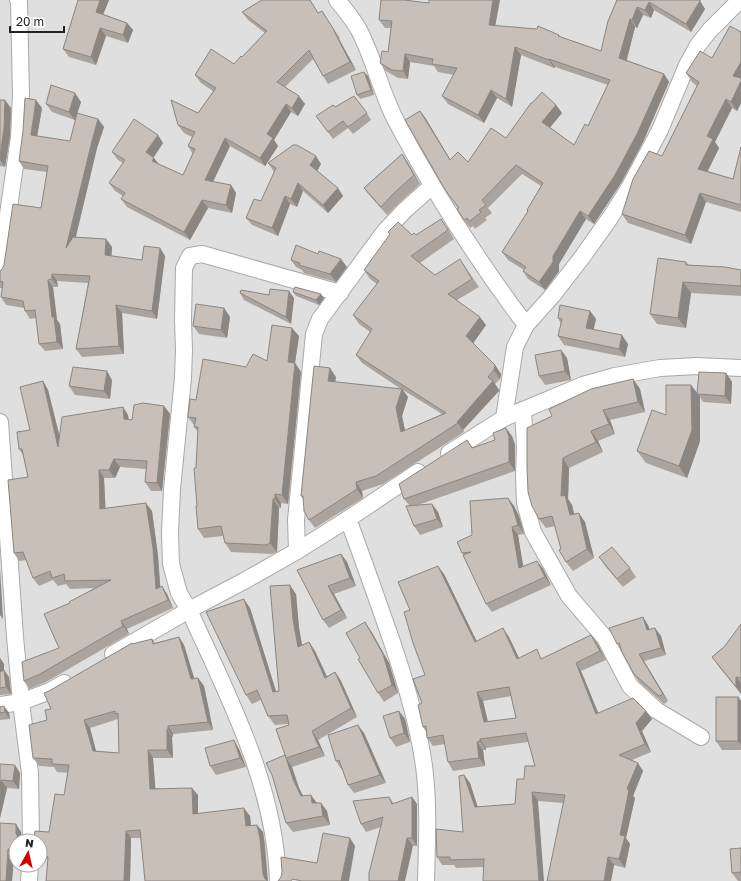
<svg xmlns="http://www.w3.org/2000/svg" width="741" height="881" font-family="'Golos Text',sans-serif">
<rect width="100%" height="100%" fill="#f2efe9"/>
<!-- residential -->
<path fill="#e0dfdf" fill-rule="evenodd" d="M0,0H741V881H0ZM16,841H40V865H16Z"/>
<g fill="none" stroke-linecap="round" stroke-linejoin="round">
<defs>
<g id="minor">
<path d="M337,0C345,10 354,20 360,32C374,60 381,91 395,119C433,191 477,260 526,325"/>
<polyline points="0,271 19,137 21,95 19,2 18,0"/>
<polyline points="523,410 525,447 524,477 525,503 533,532 569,596 605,638 630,686 656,710 701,737"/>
<polyline points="504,418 515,347 526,325 552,296 583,256 610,218 629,188 660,130 687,65 698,45 710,30 740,0"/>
<polyline points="0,422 15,637 21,702 30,773 31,841"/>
<polyline points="449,453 504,418 583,385 615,376 660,368 697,366 741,368"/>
<path d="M348,519C363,559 377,599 391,639C405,680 418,722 424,766C429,804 427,843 426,881"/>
<polyline points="297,551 296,520 314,334 320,319 385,231 405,210 432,186"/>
<polyline points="113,654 189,610 244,581 297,551 348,519 418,472"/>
<polyline points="0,705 21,702 50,691 64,683"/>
<polyline points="29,881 30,865"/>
<path d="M278,881C275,784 228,696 189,610L179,593L171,564L170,533L172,489L183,378L184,350L183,320L184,268L190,256L202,254L340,293"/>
</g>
</defs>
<!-- minor casing -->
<use href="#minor" stroke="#a9a9a9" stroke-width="18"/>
<!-- minor -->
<use href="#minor" stroke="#fff" stroke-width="16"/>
</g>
<!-- wall -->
<g fill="#aba49e" fill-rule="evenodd">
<polygon points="109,0 103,14 127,23 133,30 128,43 106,36 96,65 69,57 63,49"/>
<polygon points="310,0 318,13 327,19 340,38 339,39 356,70 328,84 323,76 313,59 285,87 305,104 298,116 291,112 274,140 278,146 265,166 230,146 213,182 231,185 236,193 232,213 208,208 190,240 127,207 121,199 123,196 115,191 109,183 123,163 118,160 112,152 163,143 153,157 159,164 183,175 193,154 188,146 192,137 184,133 178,125 198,113 213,91 201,83 195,75 234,64 242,57 265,33 248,20 242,12"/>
<polygon points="617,0 701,0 700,1 705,9 691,32 654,10 651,18 643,15 637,28 635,27 627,60 664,74 669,82 643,142 621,183 594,224 586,219 559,264 559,271 545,290 528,279 523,271 524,270 508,260 502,252 528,212 527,210 541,186 522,174 488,208 492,213 485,218 487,220 475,229 473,226 470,228 464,220 458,208 448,194 420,111 426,119 450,159 468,162 506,138 532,103 556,105 562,113 550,127 574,145 588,126 608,85 555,67 554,68 521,55 512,107 497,98 484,123 448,104 442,96 454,75 438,72 434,66 410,62 408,79 398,78 386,71 380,63 388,52 391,28 385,28 379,20 495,26 559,35 561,37 601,51"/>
<polygon points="741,32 741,103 737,111 732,108 715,142 719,148 708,171 733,179 741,147 741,212 706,202 691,244 628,223 622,214 662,156 697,86 692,82 686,73 712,58"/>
<polygon points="368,76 374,95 360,99 357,95"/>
<polygon points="0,100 11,108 10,136 5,167 0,166"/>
<polygon points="81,102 75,120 52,112 46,104"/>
<polygon points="335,107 367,113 371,120 353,134 348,128 333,139 316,116"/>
<polygon points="42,108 37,136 70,141 98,119 104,127 97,148 76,237 106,239 112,247 111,256 142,260 160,248 165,256 157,319 122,313 124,354 82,357 76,349 88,283 57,281 58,287 53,287 57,320 60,324 63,349 45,351 39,344 36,318 30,319 25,311 24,308 6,305 1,297 2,288 0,288 0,271 2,269 41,208 47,172 24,169 19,161"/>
<polygon points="402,154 408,163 420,184 399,203 387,215 370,196 364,188"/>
<polygon points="268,163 321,164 317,171 343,196 328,213 303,191 297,207 290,204 278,236 252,225 246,218 261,201 274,172"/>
<path d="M447,227L454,239L420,263L435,275L466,268L479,287L457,300L486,325L473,343L495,365L501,374L500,379L495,384L499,390V391L463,430L464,432L383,484L362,491L363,498L315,528L309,520L303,499L301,496L336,377L335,382L401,389L362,363L356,355L370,332L359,324L353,315L377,284L370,279L364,270L390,235L388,232L416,235ZM403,390L442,414L405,430L402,416L408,397Z"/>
<polygon points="291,260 347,267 336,282 304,273 302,270 296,267"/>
<polygon points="686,262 689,265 741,270 741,296 691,293 686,328 657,324 650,314"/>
<polygon points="293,292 324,298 319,305 296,296"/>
<polygon points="240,293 269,295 294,298 291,324 244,300"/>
<polygon points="224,308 230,317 227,338 199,334 193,326"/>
<polygon points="590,311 596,319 593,330 628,344 625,357 564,345 558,336 561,324 558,318"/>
<polygon points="299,336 295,363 301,372 288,504 281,503 281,508 279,508 277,552 272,554 231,552 225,543 223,536 204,538 198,529 197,506 196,468 198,432 194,427 195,426 194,425 188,417 196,400 246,367 267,361"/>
<polygon points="561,350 567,358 571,380 545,385 539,376"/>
<polygon points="726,373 732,382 731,404 703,402 700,397 700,441 687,478 646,463 637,451 691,385 697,393"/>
<polygon points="633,379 640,389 645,412 610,420 615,434 598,441 603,452 569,468 568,499 572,505 574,514 585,522 594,558 573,571 566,562 561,549 555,526 546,528 539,519 527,467"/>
<polygon points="112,380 110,399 75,395 69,386"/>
<polygon points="43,381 48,390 60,437 123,407 128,415 129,420 132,420 164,406 170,414 162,491 151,491 145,482 146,469 120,467 115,478 104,478 105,508 152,511 158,556 160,587 167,594 173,608 127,629 129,634 46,682 29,689 24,681 59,648 70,603 94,588 70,589 66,584 58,586 53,580 39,586 33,578 27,560 19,561 14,553 28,477 23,455 19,449 30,430"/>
<polygon points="512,436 515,445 515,471 418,505 432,504 438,512 443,527 420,535 414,526 409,505 404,499 467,440 473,448"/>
<polygon points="508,498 514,506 519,516 524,534 518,535 523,567 537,561 543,569 551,585 492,612 486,604 464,555 462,553 472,535"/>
<polygon points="341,554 347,562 356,586 334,594 347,618 329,628 323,620 297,570"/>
<polygon points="599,557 630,568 636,577 623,587 605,566"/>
<path d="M444,574L476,641L509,637L519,658H543L591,635L597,643L606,660L581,671L598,713L646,711L652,719L642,731L651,752L632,760L643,771L633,796L635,798L626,838L630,844L625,868L614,865L611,881H547L564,803L538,801L483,867L456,868L454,865H442L437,857L463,832L464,775L470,783L478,807L515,804L524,779L535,766L528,742L486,748V750H483L485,766L453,771L448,762L445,744L433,746L427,738V733L423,727L422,703L425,675L410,610ZM511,696L516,718L488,722L483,701Z"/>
<polygon points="296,594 299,628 302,645 309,642 315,651 327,676 335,672 341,681 357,717 318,740 325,756 292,767 299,788 303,796 317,803 321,803 327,811 330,825 293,832 286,823 285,755 288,724 275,725 268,716 261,700 252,704 246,695 250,608 276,691 279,691"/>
<polygon points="643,617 648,625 650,630 661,636 666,655 644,661 668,701 664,704 639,682 634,674 620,648 617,644"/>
<polygon points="741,624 741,694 719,667 712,657 725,646"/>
<polygon points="371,631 389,663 398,693 384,702 378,693 360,658"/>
<path d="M179,637L184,645L194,679L198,678L204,686L213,730L173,734V737H172L173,758H153L155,788L198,795V814L250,816L251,825L263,832L265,846L141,838H131L130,881H46L48,859H40V841L49,832L64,795L68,773L57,772L54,767L39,766L33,758L51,709L49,691L133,644L152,639L155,643ZM118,719L119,753L96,751L90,728Z"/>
<polygon points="0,658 4,664 4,670 9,677 11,694 0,695"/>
<polygon points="738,697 741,701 741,750 722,750 716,741"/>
<polygon points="0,707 9,713 10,719 0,720"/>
<polygon points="399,711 405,719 410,742 396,747 390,738"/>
<polygon points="364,733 386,783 354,793 348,785 342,769 341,769 336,761"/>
<polygon points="239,749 246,767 216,775 210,766"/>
<polygon points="0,764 20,773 19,789 7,788 0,818"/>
<polygon points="389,797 394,804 412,797 417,804 417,846 413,846 381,827 366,832 361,824"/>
<polygon points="0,823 21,832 22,841 16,841 16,857 14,857 12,881"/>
<polygon points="741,848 741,881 738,881 732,873"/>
</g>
<!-- shaded-wall -->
<g fill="#8b8681">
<polygon points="100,0 109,0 101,20 96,12"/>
<polygon points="493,0 500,0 494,33 489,25"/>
<polygon points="695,0 701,0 700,1 705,9 691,32 686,24"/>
<polygon points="649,2 654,10 651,18 645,10"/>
<polygon points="637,7 643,15 637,28 632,20"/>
<polygon points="630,19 635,27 625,66 619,58"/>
<polygon points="127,23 133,30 128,43 123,35"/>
<polygon points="100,28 106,36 96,65 91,57"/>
<polygon points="334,31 339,39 356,70 350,62"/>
<polygon points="515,47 521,55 512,107 506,99"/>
<polygon points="405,54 410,62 408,79 403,71"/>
<polygon points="549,59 555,67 554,68 549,60"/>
<polygon points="741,62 741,103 737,111 731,102 733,76"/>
<polygon points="364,72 368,76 374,95 371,90"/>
<polygon points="664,74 669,82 643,142 621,183 594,224 588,216"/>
<polygon points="491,90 497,98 484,123 478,115"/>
<polygon points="75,93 81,102 75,120 69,112"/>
<polygon points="299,96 305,104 298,116 292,108"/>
<polygon points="726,99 732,108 715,142 719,148 704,178 698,169 707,136"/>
<polygon points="5,100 11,108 10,136 5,167 0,160 0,157"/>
<polygon points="36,100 42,108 36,143 31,135"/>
<polygon points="286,104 291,112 274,140 278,146 265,166 260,158 267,134"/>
<polygon points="556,105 562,113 548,130 542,122"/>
<polygon points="420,111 426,119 455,168 450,160"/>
<polygon points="98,119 104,127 97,148 71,256 66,248 92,141"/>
<polygon points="158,135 163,143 152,160 146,152"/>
<polygon points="225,138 230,146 210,188 205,180"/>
<polygon points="402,154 408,163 420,184 414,175"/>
<polygon points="316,156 321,164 316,173 310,165"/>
<polygon points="154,158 160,166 152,161"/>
<polygon points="298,183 303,191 297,207 291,199"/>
<polygon points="231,185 236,193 232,213 226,205"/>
<polygon points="338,188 343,196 328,213 323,205"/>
<polygon points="700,193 706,202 691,244 685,235"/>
<polygon points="285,196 290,204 278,236 272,228"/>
<polygon points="202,200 208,208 190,240 184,232"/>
<polygon points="580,211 586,219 559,264 559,271 545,290 539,282 553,256"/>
<polygon points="106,239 112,247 111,263 105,255"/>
<polygon points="160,248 165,256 157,319 152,311"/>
<polygon points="341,259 347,267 336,282 330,274"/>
<polygon points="52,274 57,281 58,287 52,279"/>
<polygon points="48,280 53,287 57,320 60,324 63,349 57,342 52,317"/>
<polygon points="683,282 691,293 686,328 678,318"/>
<polygon points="289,291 294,298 291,324 286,317"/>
<polygon points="321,294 324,298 319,305 316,300"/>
<polygon points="116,305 122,313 124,354 119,346"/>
<polygon points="224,308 230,317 227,338 221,330"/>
<polygon points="590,311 596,319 592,337 586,328"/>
<polygon points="480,317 486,325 472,345 466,336"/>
<polygon points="292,328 299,336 295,363 301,372 288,504 282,495 288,362"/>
<polygon points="622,335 628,344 625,357 619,349"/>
<polygon points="561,350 567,358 571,380 565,371"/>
<polygon points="495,365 501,374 500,379 494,370"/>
<polygon points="330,368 336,377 334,390 328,381"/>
<polygon points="107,371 112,380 110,399 104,391"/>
<polygon points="726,373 732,382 731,404 725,396"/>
<polygon points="633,379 640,389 645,412 638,402"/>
<polygon points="43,381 48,390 64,455 58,447"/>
<polygon points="493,381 499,390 499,391 463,430 464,432 457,422"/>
<polygon points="691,385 700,397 700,441 687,478 679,466"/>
<polygon points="402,389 408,397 402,416 407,441 401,432 396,408"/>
<polygon points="164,406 170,414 162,491 157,483"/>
<polygon points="123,407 128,415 129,428 124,419"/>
<polygon points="603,410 610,420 615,434 609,424"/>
<polygon points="506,428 512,436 515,445 515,471 509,462"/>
<polygon points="591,431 598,441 603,452 596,442"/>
<polygon points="563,458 569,468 568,499 572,505 577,525 570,515 561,496"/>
<polygon points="114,459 120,467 115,478 109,470"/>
<polygon points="99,470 104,478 106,517 100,509"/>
<polygon points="356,482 362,491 363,498 357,489"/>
<polygon points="275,494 281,503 281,508 275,499"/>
<polygon points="508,498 514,506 519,516 524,534 518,525"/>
<polygon points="273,499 279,508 277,552 270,543"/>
<polygon points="146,503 152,511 158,556 161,597 156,589"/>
<polygon points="432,504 438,512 443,527 437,519"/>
<polygon points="579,513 585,522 594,558 587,549"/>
<polygon points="512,527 518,535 525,577 519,568"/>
<polygon points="341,554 347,562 356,586 350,578"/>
<polygon points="537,561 543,569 551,585 545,577"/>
<polygon points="438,566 444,574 481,650 475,642"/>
<polygon points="0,568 3,619 0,615"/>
<polygon points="290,585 296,594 299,628 304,656 298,647 293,619"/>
<polygon points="162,586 167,594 173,608 168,600"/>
<polygon points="328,586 334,594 347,618 341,610"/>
<polygon points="244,599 250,608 279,701 273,692"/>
<polygon points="643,617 648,625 652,638 647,630"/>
<polygon points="121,621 127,629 129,634 123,626"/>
<polygon points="365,622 371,631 389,663 398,693 392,685"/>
<polygon points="503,628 509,637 523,667 517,659"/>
<polygon points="655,628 661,636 666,655 661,648"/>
<polygon points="591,635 597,643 606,660 600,651"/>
<polygon points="179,637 184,645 197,687 191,679"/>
<polygon points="309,642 315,651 331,686 325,678"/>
<polygon points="639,654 644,661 668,701 663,694"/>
<polygon points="0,658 4,664 4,670 9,677 11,694 6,687 0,672"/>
<polygon points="576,663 581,671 602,722 596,714"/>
<polygon points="335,672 341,681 357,717 351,708"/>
<polygon points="736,677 741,683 741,694 736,687"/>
<polygon points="198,678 204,686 213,730 208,722"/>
<polygon points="477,692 483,701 490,731 484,722"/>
<polygon points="738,697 741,701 741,745 738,741"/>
<polygon points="4,706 9,713 10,719 5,712"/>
<polygon points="399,711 405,719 410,742 404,733"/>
<polygon points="646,711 652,719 642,731 651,752 645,744 636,723"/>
<polygon points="84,720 90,728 98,759 93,751"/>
<polygon points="358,725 364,733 386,783 380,775"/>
<polygon points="168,726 173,734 173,737 168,729"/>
<polygon points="167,729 172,737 173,758 167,750"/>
<polygon points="312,731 318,740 325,756 319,747"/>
<polygon points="480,739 486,748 486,750 480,741"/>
<polygon points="234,740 239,749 246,767 240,758"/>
<polygon points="477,742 483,750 485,766 479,758"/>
<polygon points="148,750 153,758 156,796 150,789"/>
<polygon points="286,758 292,767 299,788 308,805 301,796 293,779"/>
<polygon points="638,763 643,771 633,796 635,798 626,838 630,844 625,868 619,859 620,835 627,789"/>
<polygon points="15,765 20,773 19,789 13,781"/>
<polygon points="464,775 470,783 480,815 475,807"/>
<polygon points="1,780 7,788 0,818 0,785"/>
<polygon points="192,788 198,795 198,822 193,814"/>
<polygon points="532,792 538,801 544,881 539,881"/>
<polygon points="311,795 317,803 312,803"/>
<polygon points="412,797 417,804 417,846 412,838"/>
<polygon points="321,803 327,811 330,825 323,816"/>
<polygon points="244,808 250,816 252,834 246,826"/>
<polygon points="16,824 21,832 22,841 19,841 18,838 16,833"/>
<polygon points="257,825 263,832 265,846 268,881 266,881 263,874"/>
<polygon points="126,831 131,838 130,881 124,881"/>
<polygon points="350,838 355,846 349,881 341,881"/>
<polygon points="407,838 413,846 405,881 398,881"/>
<polygon points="8,849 14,857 12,881 6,881"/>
<polygon points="608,857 614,865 611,881 604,881"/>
</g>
<!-- building -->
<g fill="#c7bfb8" stroke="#8b8681" fill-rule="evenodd">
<polygon points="78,0 100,0 96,12 127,23 123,35 100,28 91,57 63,49"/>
<polygon points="262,0 310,0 318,13 322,11 334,30 334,31 350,62 323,76 309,50 277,82 299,96 292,108 286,104 267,134 273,138 260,158 225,138 205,180 231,185 226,205 202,200 184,232 121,199 125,193 109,183 125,160 112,152 134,119 158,135 146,152 154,158 152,161 183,175 195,149 188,146 195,132 178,125 171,100 198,113 216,88 195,75 211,49 234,64 241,56 242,57 267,31 242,12"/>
<polygon points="381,0 404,0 429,3 429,0 493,0 489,25 537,29 538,26 559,35 558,36 601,51 608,21 617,0 699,0 700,1 686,24 649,2 645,10 637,7 632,20 630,19 619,58 664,74 637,134 615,175 588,216 580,211 553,256 553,262 539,282 523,271 526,267 502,252 528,211 527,210 543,183 516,165 482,200 486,205 479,210 481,212 470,221 467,218 464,220 457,209 459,208 448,194 443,186 405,120 420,111 450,160 458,152 468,162 491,128 506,138 531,103 532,103 542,92 556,105 542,122 574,145 585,124 588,126 610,80 549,59 549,60 515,47 506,99 491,90 478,115 442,96 457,68 432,64 433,59 405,54 403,71 392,70 380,63 382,51 388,52 392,21 379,20"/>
<polygon points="730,26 741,32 741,62 733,76 741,78 741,81 731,102 726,99 707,136 713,139 698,169 733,179 741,147 741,205 700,193 685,235 622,214 633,179 649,151 662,156 699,82 686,73 700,51 712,58"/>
<polygon points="364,72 371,90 357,95 351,76"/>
<polygon points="51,85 75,93 69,112 46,104"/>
<polygon points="354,96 367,113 348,127 343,121 328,132 316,116 333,105 335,107"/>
<polygon points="25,98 36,100 31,135 70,141 77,113 98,119 92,141 66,248 73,237 106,239 105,255 142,260 144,246 160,248 152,311 116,305 119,346 76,349 90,276 52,274 52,279 48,280 52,317 54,317 57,342 39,344 35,310 25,311 23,301 1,297 3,282 0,281 0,271 2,269 4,265 13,204 41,208 48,166 19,161 23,131"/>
<polygon points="0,100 5,100 4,128 0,157"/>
<polygon points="293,145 297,145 316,156 310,165 338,188 323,205 298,183 291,199 285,196 272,228 246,218 254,199 261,201 276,168 268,163"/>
<polygon points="402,154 414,175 393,194 381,207 364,188"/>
<polygon points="441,219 448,230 411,256 435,275 460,259 472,279 448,294 480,317 466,336 495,365 494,370 488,377 493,381 492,382 457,422 458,423 376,476 356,482 357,489 309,520 304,511 303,496 301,496 314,366 330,368 328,381 402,389 396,408 401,432 446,413 356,355 372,329 353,315 379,281 364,270 390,234 388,232 398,222 412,235 414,233 416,235"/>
<polygon points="296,245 318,254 319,251 341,259 330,274 299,265 300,263 291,260"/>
<polygon points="658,258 686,262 686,265 725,267 741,270 741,286 683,282 678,318 650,314"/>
<polygon points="295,287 321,294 316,300 293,292"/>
<polygon points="270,289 289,291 286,317 240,293 241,290 269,295"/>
<polygon points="196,304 224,308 221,330 193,326"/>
<polygon points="560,305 590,311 586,328 622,335 619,349 558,336 562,319 558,318"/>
<polygon points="272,325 292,328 288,362 295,363 282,495 275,494 275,499 273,499 270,543 266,545 225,543 221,526 198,529 196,506 197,506 194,468 196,468 198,427 194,427 196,418 188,417 190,399 196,400 203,359 246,367 253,354 267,361"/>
<polygon points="561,350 565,371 539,376 535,355"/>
<polygon points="73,367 107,371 104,391 69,386"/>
<polygon points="699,372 726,373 725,396 697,394"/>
<polygon points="633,379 638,402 603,410 609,424 591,431 596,442 563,458 561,496 565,495 570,515 579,513 587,549 566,562 559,550 561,549 552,516 539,519 532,506 528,492 527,467 527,428 552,416 549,409 591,389"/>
<polygon points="43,381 58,447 62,417 123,407 124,419 132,420 134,405 143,403 164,406 157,483 145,482 147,461 114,459 109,470 99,470 100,509 146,503 153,548 156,589 162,586 168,600 121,621 123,626 40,674 24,681 22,662 59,648 44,614 70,603 69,602 111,580 65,581 64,574 52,578 50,571 33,578 23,552 14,553 8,480 28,477 22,449 19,449 17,432 30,430 20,387"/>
<polygon points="666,385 691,385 692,430 679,466 637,451 652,410 666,415"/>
<polygon points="506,428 509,437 509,462 404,499 399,484 467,440 472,448 495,440 493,433"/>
<polygon points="508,498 513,508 518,525 512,527 519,568 537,561 545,577 486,604 463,555 471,552 462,553 457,542 472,535 470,501"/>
<polygon points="432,504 437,519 414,526 406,506"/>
<polygon points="612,547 630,568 617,579 599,557"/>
<polygon points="341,554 350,578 328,586 341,610 323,620 297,570"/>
<path d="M438,566L475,642L503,628L517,659L537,649L541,659L591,635L600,651L576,663L596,714L633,698L646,711L636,723L645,744L619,755L638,763L627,789L629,790L620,835L625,836L619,859L608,857L604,881H547L565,795L532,792L539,881H483L484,859L450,860V857H437L436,829L463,832L459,776L464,775L475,807L515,804L517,779H524L525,766H535L526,733L480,739V741L477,742L479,758L448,762L443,735L427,738L426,726L423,727L418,705L422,703L413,679L425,675L413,643L404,612L410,610L398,582ZM509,687L516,718L484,722L477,692Z"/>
<polygon points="290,585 293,619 298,647 309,642 325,678 335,672 351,708 312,731 319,747 286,758 285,755 293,779 301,796 311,795 312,803 321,803 323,816 286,823 272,775 266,763 285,755 276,729 289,725 287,715 268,716 257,690 246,695 206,612 244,599 273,692 279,691 270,586"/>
<polygon points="643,617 647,630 655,628 661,648 639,654 663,694 659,696 634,674 622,652 619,643 617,644 609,628"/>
<polygon points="365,622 383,654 392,685 378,693 358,659 360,658 346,633"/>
<polygon points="741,624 741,678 736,677 736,687 712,657 725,646"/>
<path d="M179,637L191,679L198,678L208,722L168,726V729H167V750H148L150,789L192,788L193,814L244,808L246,826L257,825L260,838L263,874L265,879L268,881H145L140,830L126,831L124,881H46L48,857L46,856L47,851H40V841H30L34,837L35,831L49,832L55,794L64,795L69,765L52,764V759L33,758L29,725L47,720L45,710L51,709L44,693L49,691L132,643V644L152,639L153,644ZM115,711V714L118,713L119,753L93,751L84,720Z"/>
<polygon points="4,670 6,687 0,688 0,672"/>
<rect x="716" y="697" width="22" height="44"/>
<polygon points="4,706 5,712 0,713 0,707"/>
<polygon points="399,711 404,733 390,738 383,716"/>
<polygon points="358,725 380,775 348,785 339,760 336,761 328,735"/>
<polygon points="234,740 240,758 210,766 205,748"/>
<polygon points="0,764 15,765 13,781 1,780 0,785"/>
<polygon points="389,797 392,804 412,797 412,838 407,838 398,881 369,881 369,873 383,817 361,824 353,801"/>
<polygon points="0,823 16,824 16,833 18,838 21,841 16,841 16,850 8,849 6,881 0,881"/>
<polygon points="323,833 350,838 341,881 302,881 292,879 291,881 278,881 281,877 282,872 281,857 317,863"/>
<polygon points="741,848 741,872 732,873 730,849"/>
</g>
<!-- north arrow -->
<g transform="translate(28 853) rotate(8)"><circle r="19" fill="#ffffff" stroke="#a7a7a7"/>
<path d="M0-3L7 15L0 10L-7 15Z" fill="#d40000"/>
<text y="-6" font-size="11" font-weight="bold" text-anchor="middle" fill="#222222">N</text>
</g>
<!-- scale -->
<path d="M10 26v6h54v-6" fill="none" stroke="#222222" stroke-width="2"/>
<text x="16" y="26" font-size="12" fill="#222222" stroke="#ffffff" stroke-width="3" paint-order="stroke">20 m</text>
</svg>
